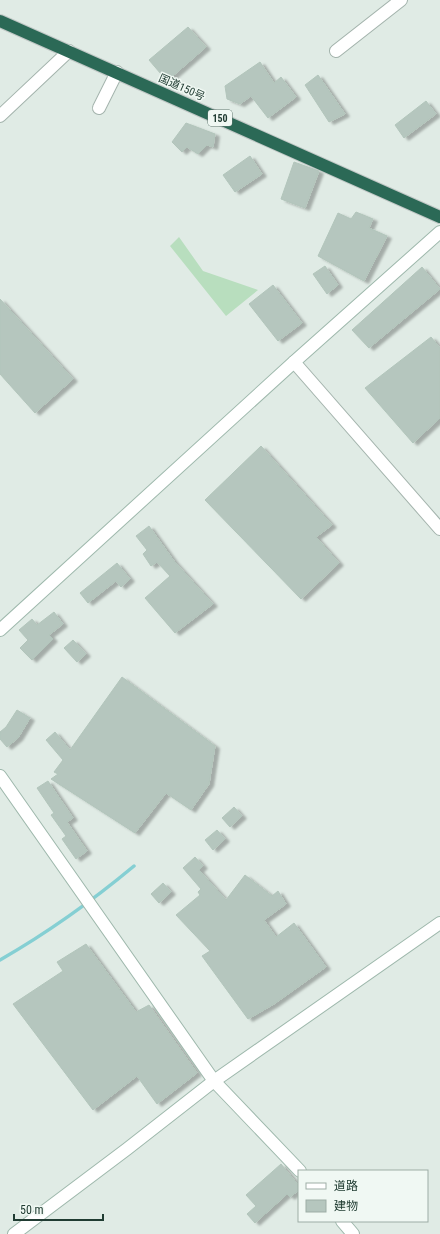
<svg xmlns="http://www.w3.org/2000/svg" width="440" height="1234" font-family="'Roboto Condensed','Noto Sans JP',sans-serif">
<defs>
<filter id="shadow"><feDropShadow dx="4.5" dy="2.5" stdDeviation="1" flood-color="#0004"/></filter>
</defs>
<rect width="100%" height="100%" fill="#e0ebe5"/>
<!-- green -->
<polygon fill="#b8debe" points="179,237 203,271 258,290 226,316 170,246"/>
<g fill="none" stroke-linecap="round" stroke-linejoin="round">
<!-- stream -->
<path stroke="#85cfd3" stroke-width="3.5" d="M0,960C47,933 92,901 134,866"/>
</g>
<!-- building -->
<g fill="#b5c6be" stroke="#b2c5bb" filter="url(#shadow)">
<polygon points="188,27 206,47 167,81 149,60"/>
<polygon points="260,62 274,83 281,77 296,97 268,118 251,96 240,104 227,99 225,86"/>
<polygon points="318,75 345,114 329,122 305,85"/>
<polygon points="426,101 436,114 404,138 395,125"/>
<polygon points="186,123 215,134 213,147 207,145 198,154 187,147 182,152 172,142"/>
<polygon points="250,156 262,174 235,192 223,175"/>
<polygon points="294,162 319,171 305,208 281,199"/>
<polygon points="356,212 373,219 369,228 387,236 364,281 318,256 338,213 351,219"/>
<polygon points="325,266 338,285 327,294 313,274"/>
<polygon points="422,267 440,289 369,348 352,330"/>
<polygon points="273,285 302,323 278,341 249,304"/>
<polygon points="0,299 73,379 35,413 0,374"/>
<polygon points="431,337 440,348 440,418 413,443 365,388"/>
<polygon points="261,446 332,525 316,537 339,563 301,599 205,500"/>
<polygon points="149,526 174,561 213,604 175,633 145,598 170,576 157,562 151,566 143,554 147,550 136,536"/>
<polygon points="117,563 130,579 121,587 116,581 88,603 80,593"/>
<polygon points="54,612 63,624 49,635 53,639 32,660 20,648 28,640 19,630 32,619 37,625"/>
<polygon points="73,640 86,654 77,662 64,648"/>
<polygon points="122,677 215,746 209,784 191,810 166,793 135,833 51,779 58,774 54,772 63,760 46,740 55,732 70,750"/>
<polygon points="17,710 30,718 18,738 7,747 0,739 0,732 6,727"/>
<polygon points="48,781 73,818 67,822 87,851 76,859 62,839 66,836 51,815 54,813 37,788"/>
<polygon points="234,807 242,816 230,827 222,818"/>
<polygon points="217,830 225,839 213,850 205,840"/>
<polygon points="195,857 203,866 199,870 226,900 245,875 272,896 278,891 286,904 264,920 276,937 294,923 326,967 274,1004 248,1019 202,956 210,951 176,915 200,895 198,892 201,889 183,868"/>
<polygon points="163,883 171,892 159,903 151,894"/>
<polygon points="86,944 136,1012 149,1005 197,1073 157,1104 137,1076 93,1110 13,1004 63,971 57,962"/>
<polygon points="281,1164 299,1186 299,1190 290,1197 287,1194 255,1223 247,1214 256,1206 246,1195"/>
</g>
<g fill="none" stroke-linecap="round" stroke-linejoin="round">
<defs>
<g id="street">
<polyline points="336,51 401,0"/>
<polyline points="99,108 117,72"/>
<polyline points="0,116 69,51"/>
<polyline points="294,362 440,529"/>
</g>
<g id="secondary">
<polyline points="0,630 294,362 440,232"/>
<polyline points="0,776 214,1081 300,1171"/>
<polyline points="342,1221 353,1234"/>
<polyline points="14,1234 127,1149 214,1081 440,923"/>
</g>
<polyline id="highway" points="0,21 440,217"/>
</defs>
<!-- street casing -->
<use href="#street" stroke="#a3b3ac" stroke-width="14"/>
<!-- secondary casing -->
<use href="#secondary" stroke="#9eb8ac" stroke-width="14"/>
<!-- highway casing -->
<use href="#highway" stroke="#c1c8c6" stroke-width="14"/>
<!-- street -->
<use href="#street" stroke="#fff" stroke-width="12"/>
<!-- secondary -->
<use href="#secondary" stroke="#fff" stroke-width="12"/>
<!-- highway -->
<use href="#highway" stroke="#2b6956" stroke-width="12"/>
</g>
<g text-anchor="middle" stroke-width="3" stroke-linejoin="round" paint-order="stroke">
<!-- shield labels -->
<rect fill="#f0f8f3" stroke="#5e746c" stroke-width="1" x="208" y="110" width="24" height="16" rx="3"/>
<g font-size="10" font-weight="bold" fill="#203c32">
<text x="220" y="122">150</text>
</g>
<!-- street labels -->
<g font-size="11" fill="#203c32" stroke="#f0f8f3">
<text transform="translate(182 87) rotate(24)" y="4">国道150号</text>
</g>
</g>
<!-- legend -->
<rect x="298" y="1170" width="130" height="52" fill="#f0f8f3" stroke="#9dada6"/>
<rect x="306" y="1183" width="20" height="6" fill="#ffffff" stroke="#9dada6"/>
<text x="334" y="1190" font-size="12" fill="#203c32">道路</text>
<rect x="306" y="1200" width="20" height="12" fill="#b5c6be" stroke="#9dada6"/>
<text x="334" y="1210" font-size="12" fill="#203c32">建物</text>
<!-- scale -->
<path d="M14 1214v6h89v-6" fill="none" stroke="#203c32" stroke-width="2"/>
<text x="20" y="1214" font-size="12" fill="#203c32" stroke="#f0f8f3" stroke-width="3" paint-order="stroke">50 m</text>
</svg>
